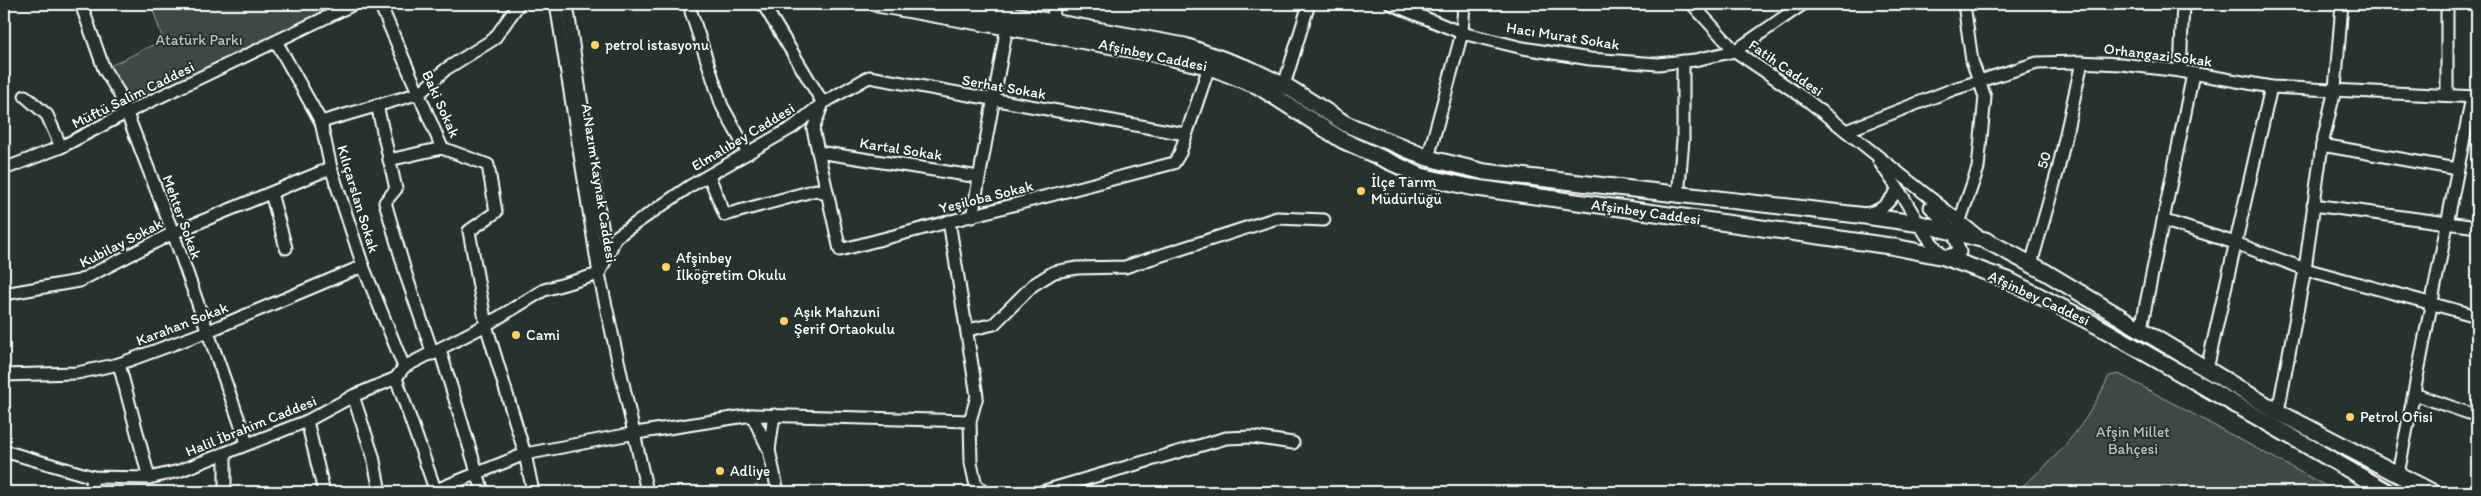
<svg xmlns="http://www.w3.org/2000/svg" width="2481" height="496" font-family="Itim,sans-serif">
<rect width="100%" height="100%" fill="#26332d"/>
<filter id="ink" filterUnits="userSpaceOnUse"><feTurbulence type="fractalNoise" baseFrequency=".02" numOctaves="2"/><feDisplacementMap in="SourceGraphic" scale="10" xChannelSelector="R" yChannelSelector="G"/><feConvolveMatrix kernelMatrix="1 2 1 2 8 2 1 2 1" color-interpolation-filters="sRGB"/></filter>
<g filter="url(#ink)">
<!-- green -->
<g fill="#3e4944" stroke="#9ea4a2">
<polygon points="151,4 354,4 126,113 104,69 163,40"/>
<path d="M2119,374L2337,492H2015C2059,457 2085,427 2109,376Z"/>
</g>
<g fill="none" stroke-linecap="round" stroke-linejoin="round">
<defs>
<g id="minor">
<polyline points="81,4 104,69 119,93 173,233 247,443"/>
<polyline points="380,4 442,148 488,165 496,212 469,231 486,325 525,454 533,492"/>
<polyline points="556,4 599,274 647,492"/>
<polyline points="567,4 593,179 605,241 603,255"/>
<polyline points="1391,4 1462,33 1523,48 1590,59 1658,64 1695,60 1735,51 1803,4"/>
<polyline points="1692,4 1735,51 1807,100 1977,235"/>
<polyline points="691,12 722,106 748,153"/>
<polyline points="1052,22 1055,4"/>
<polyline points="277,43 321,122 331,168 363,266 404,367"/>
<polyline points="2180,71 2183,4"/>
<polyline points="1291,89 1285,82 1309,4"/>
<polyline points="2447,94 2447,4"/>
<polyline points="25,96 47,115 61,147"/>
<polyline points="377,105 396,189 385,202 407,278 433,354"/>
<polyline points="321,122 420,93 446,69 494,39 519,4"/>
<polyline points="1846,131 1954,89 2037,63 2078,62 2121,64 2180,71 2271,87 2477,97"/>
<polyline points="1185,134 869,77 823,103 813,129 840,250 1174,163 1180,153 1211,61"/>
<polyline points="2322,145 2457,169"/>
<polyline points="818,152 979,177"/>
<polyline points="1428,158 1462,33 1464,4"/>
<polyline points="389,160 442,148"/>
<polyline points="4,169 61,147 126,113 354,4"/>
<polyline points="709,176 725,215 816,190 828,195"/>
<path d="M1898,189C1913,212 1925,238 1944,257L1960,252L1953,231L1930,207"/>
<polyline points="271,193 286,248"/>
<polyline points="1678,196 1683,140 1683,61"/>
<polyline points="2313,205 2477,227"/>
<path d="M1864,214C1882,211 1888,204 1898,189L1879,161"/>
<polyline points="972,217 1008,21"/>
<polyline points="949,221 977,396 970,421 971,463 976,486 984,492"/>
<polyline points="2165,221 2235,243 2305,269 2477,316"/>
<polyline points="1959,223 1978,168 1985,97 1972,61 1964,4"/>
<polyline points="2031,264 2058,170 2082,62"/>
<polyline points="599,274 616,237 690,186 793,127 823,103 763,4"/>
<polyline points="4,294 79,281 173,233 331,168"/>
<polyline points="2141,328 2193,74"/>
<polyline points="968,330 994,324 1033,285 1054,272 1077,268 1125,267 1277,218 1324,220"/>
<polyline points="440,350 483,492"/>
<polyline points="119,364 149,478"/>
<polyline points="2207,369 2271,87"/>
<polyline points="4,375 77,373 119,364 206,332 363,266"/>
<polyline points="396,378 436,492"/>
<polyline points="2414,394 2477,416"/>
<polyline points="353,396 373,456 380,492"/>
<polyline points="2278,412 2305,269 2322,145 2335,89 2342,4"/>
<polyline points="752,415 769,450 778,492"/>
<polyline points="307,421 324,492"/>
<polyline points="769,450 774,415"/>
<polyline points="4,451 93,477 149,478 179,471 307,421 353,396 396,378 404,367 486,325 544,290 599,274"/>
<polyline points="2398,474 2472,97"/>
<polyline points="91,492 93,477"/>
<polyline points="225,492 225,453"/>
<polyline points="431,492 525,454 636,433 752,415 970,421"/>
<polyline points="1041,492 1226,438 1252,437 1293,443"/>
</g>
<g id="major">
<polyline points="877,4 1152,53 1210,67 1258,86 1342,140 1421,176 1470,187 1890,246 1944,257 2008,280 2098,326 2388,492"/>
<polyline points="952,4 1185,46 1250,69 1291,89 1346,124 1428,158 1485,172 1858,215 1921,224 1985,240 2042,270 2278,412 2432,492"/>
</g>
</defs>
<!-- minor casing -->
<use href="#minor" stroke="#fff" stroke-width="15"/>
<!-- major casing -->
<use href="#major" stroke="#fff" stroke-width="19"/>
<!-- minor -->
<use href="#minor" stroke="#26332d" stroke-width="11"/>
<!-- major -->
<use href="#major" stroke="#26332d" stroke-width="15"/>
</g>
</g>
<!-- markers -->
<g fill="#ffd166" stroke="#26332d" stroke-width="2">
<circle cx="595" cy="45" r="5"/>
<circle cx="1361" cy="191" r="5"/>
<circle cx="666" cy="267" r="5"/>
<circle cx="784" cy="321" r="5"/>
<circle cx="516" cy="335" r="5"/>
<circle cx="2350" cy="417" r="5"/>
<circle cx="720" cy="471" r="5"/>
</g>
<g text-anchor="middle" stroke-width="4" stroke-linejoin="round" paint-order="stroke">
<!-- street labels -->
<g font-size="15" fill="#fff" stroke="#26332d">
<text transform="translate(1563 36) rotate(9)" y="5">Hacı Murat Sokak</text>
<text transform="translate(1153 55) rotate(12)" y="5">Afşinbey Caddesi</text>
<text transform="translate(2158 55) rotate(7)" y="5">Orhangazi Sokak</text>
<text transform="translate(1786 68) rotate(35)" y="5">Fatih Caddesi</text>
<text transform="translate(1004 87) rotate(10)" y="5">Serhat Sokak</text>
<text transform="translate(133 95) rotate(-26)" y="5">Müftü Salim Caddesi</text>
<text transform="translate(441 104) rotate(66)" y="5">Baki Sokak</text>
<text transform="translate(743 137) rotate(-31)" y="5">Elmalıbey Caddesi</text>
<text transform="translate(901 149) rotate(9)" y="5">Kartal Sokak</text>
<text transform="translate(2044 160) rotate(-75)" y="5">50</text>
<text transform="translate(599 183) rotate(81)" y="5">A.Nazım Kaynak Caddesi</text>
<text transform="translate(986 197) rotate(-14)" y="5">Yeşiloba Sokak</text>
<text transform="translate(358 199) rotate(73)" y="5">Kılıçarslan Sokak</text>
<text transform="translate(1646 212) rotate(8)" y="5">Afşinbey Caddesi</text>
<text transform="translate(182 217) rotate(70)" y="5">Mehter Sokak</text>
<text transform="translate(121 243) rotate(-27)" y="5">Kubilay Sokak</text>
<text transform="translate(2039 298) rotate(25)" y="5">Afşinbey Caddesi</text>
<text transform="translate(182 324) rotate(-21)" y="5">Karahan Sokak</text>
<text transform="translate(251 426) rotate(-22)" y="5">Halil İbrahim Caddesi</text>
</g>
<!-- park labels -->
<g font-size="15" fill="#bbbfbe" stroke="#26332d">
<text x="199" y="45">Atatürk Parkı</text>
<text x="2133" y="437">Afşin Millet<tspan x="2133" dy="17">Bahçesi</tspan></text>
</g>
<!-- poi labels -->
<g font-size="15" fill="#fff" stroke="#26332d" text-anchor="start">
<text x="605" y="50">petrol istasyonu</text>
<text x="1371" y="187">İlçe Tarım<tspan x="1371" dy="17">Müdürlüğü</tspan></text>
<text x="676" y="263">Afşinbey<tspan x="676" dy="17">İlköğretim Okulu</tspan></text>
<text x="794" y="317">Aşık Mahzuni<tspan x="794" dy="17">Şerif Ortaokulu</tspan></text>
<text x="526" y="340">Cami</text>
<text x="2360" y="422">Petrol Ofisi</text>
<text x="730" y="476">Adliye</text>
</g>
</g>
<!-- margin -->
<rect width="2481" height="496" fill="none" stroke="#26332d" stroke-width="20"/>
<rect x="10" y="10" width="2461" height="476" fill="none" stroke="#fff" stroke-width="2" filter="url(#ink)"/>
</svg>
